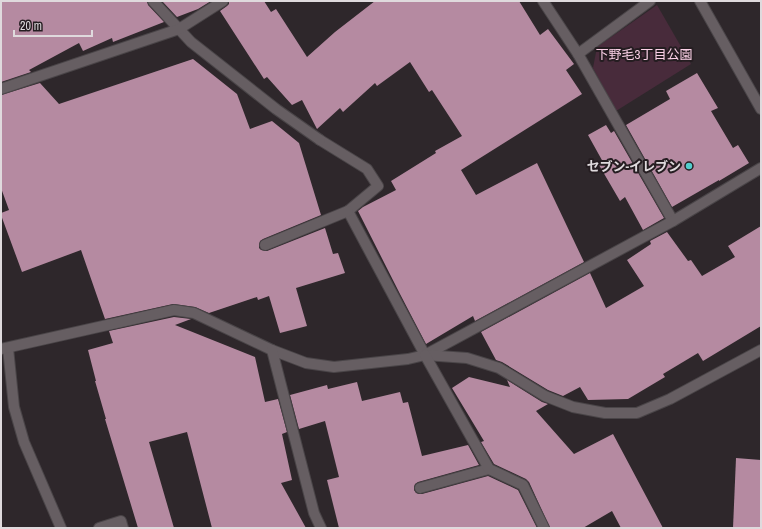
<svg xmlns="http://www.w3.org/2000/svg" width="762" height="529" font-family="'Archivo Narrow','Noto Sans JP',sans-serif">
<rect width="100%" height="100%" fill="#2e272b"/>
<!-- green -->
<polygon fill="#482b3b" points="657,5 691,64 616,111 593,68 597,47"/>
<!-- building -->
<g fill="#b58aa1">
<polygon points="1,1 147,1 148,5 164,22 113,42 112,38 83,51 79,43 29,70 31,72 1,82"/>
<polygon points="162,1 211,1 198,9 177,17"/>
<polygon points="229,1 264,1 271,12 276,9 307,57 335,32 375,1 519,1 540,35 548,29 574,64 566,70 582,94 461,170 476,195 537,163 584,262 475,321 473,316 426,344 400,294 358,211 363,207 396,190 391,181 436,153 435,151 462,136 432,90 429,92 410,62 377,86 375,83 343,112 340,108 317,129 302,100 292,105 267,77 264,79 220,11 227,6 229,4"/>
<polygon points="193,59 237,94 250,129 272,121 299,143 321,215 263,239 260,241 259,245 259,248 261,250 267,251 325,228 333,254 338,253 345,273 296,288 307,326 280,333 269,296 258,300 257,297 209,313 195,307 173,304 105,319 81,250 22,272 1,215 1,213 9,210 1,188 1,95 40,83 59,104"/>
<polygon points="697,73 718,108 711,111 733,148 738,145 749,163 719,181 719,180 672,207 626,125 670,99 666,91"/>
<polygon points="606,125 611,133 614,131 664,218 643,230 625,197 620,201 599,165 603,162 588,135"/>
<polygon points="761,226 761,326 703,361 698,353 663,374 665,377 628,399 588,400 580,387 563,396 548,390 502,362 496,360 481,332 590,273 606,308 644,286 627,260 651,244 650,241 667,232 688,261 691,260 702,276 735,257 728,246"/>
<polygon points="174,317 191,319 175,325 255,357 265,402 278,399 287,432 282,434 292,480 281,483 306,528 212,528 187,432 149,442 174,528 138,528 105,419 106,419 95,381 96,381 88,350 113,343 109,331"/>
<polygon points="469,377 510,387 507,380 542,402 548,404 536,411 574,454 613,434 663,528 621,528 612,511 583,528 550,528 529,482 526,479 494,464 481,442 484,441 452,388"/>
<polygon points="357,382 362,401 400,392 403,403 408,402 422,456 468,445 479,465 418,482 415,484 414,487 414,490 416,493 419,494 422,494 488,476 518,490 537,528 339,528 327,480 339,477 325,421 299,429 290,395 327,385 328,389"/>
<polygon points="736,458 761,460 761,528 733,528"/>
</g>
<g fill="none" stroke-linecap="round" stroke-linejoin="round">
<defs>
<g id="lane">
<polyline points="543,1 578,54 673,221"/>
<polyline points="700,1 761,109"/>
<polyline points="578,54 650,1"/>
<polyline points="320,140 367,169 378,186 348,211 425,355"/>
<polyline points="265,245 348,211"/>
<polyline points="8,348 14,407 24,442 61,528"/>
<polyline points="420,488 489,469"/>
<polyline points="99,528 121,521 123,528"/>
</g>
<g id="street">
<polyline points="153,1 191,42 276,109 320,140"/>
<polyline points="1,89 179,29 223,1"/>
<polyline points="1,349 174,310 194,313 272,350 306,363 334,367 408,359 425,355 673,221 761,168"/>
<polyline points="272,350 314,513 321,528"/>
<polyline points="425,355 467,358 499,368 545,396 573,407 605,413 637,413 670,399 761,350"/>
<polyline points="425,355 489,469 523,485 544,528"/>
</g>
</defs>
<!-- lane casing -->
<use href="#lane" stroke="#4a4548" stroke-width="12"/>
<!-- street casing -->
<use href="#street" stroke="#4a4548" stroke-width="12"/>
<!-- lane -->
<use href="#lane" stroke="#665e62" stroke-width="10"/>
<!-- street -->
<use href="#street" stroke="#665e62" stroke-width="10"/>
</g>
<!-- markers -->
<circle fill="#52cdcd" stroke="#251d21" stroke-width="1.5" cx="689" cy="166" r="4"/>
<g text-anchor="middle" stroke-width="4" stroke-linejoin="round" paint-order="stroke">
<!-- park labels -->
<g font-size="13" fill="#fbd1e7" stroke="#251d21">
<text x="644" y="59">下野毛3丁目公園</text>
</g>
<!-- poi labels -->
<g font-size="13" font-weight="bold" fill="#dfdadd" stroke="#251d21" text-anchor="end">
<text x="681" y="171">セブン-イレブン</text>
</g>
</g>
<!-- border -->
<rect width="762" height="529" fill="none" stroke="#dfdadd" stroke-width="4"/>
<!-- scale -->
<path d="M14 30v6h78v-6" fill="none" stroke="#dfdadd" stroke-width="2"/>
<text x="20" y="30" font-size="12" fill="#dfdadd" stroke="#251d21" stroke-width="3" paint-order="stroke">20 m</text>
</svg>
